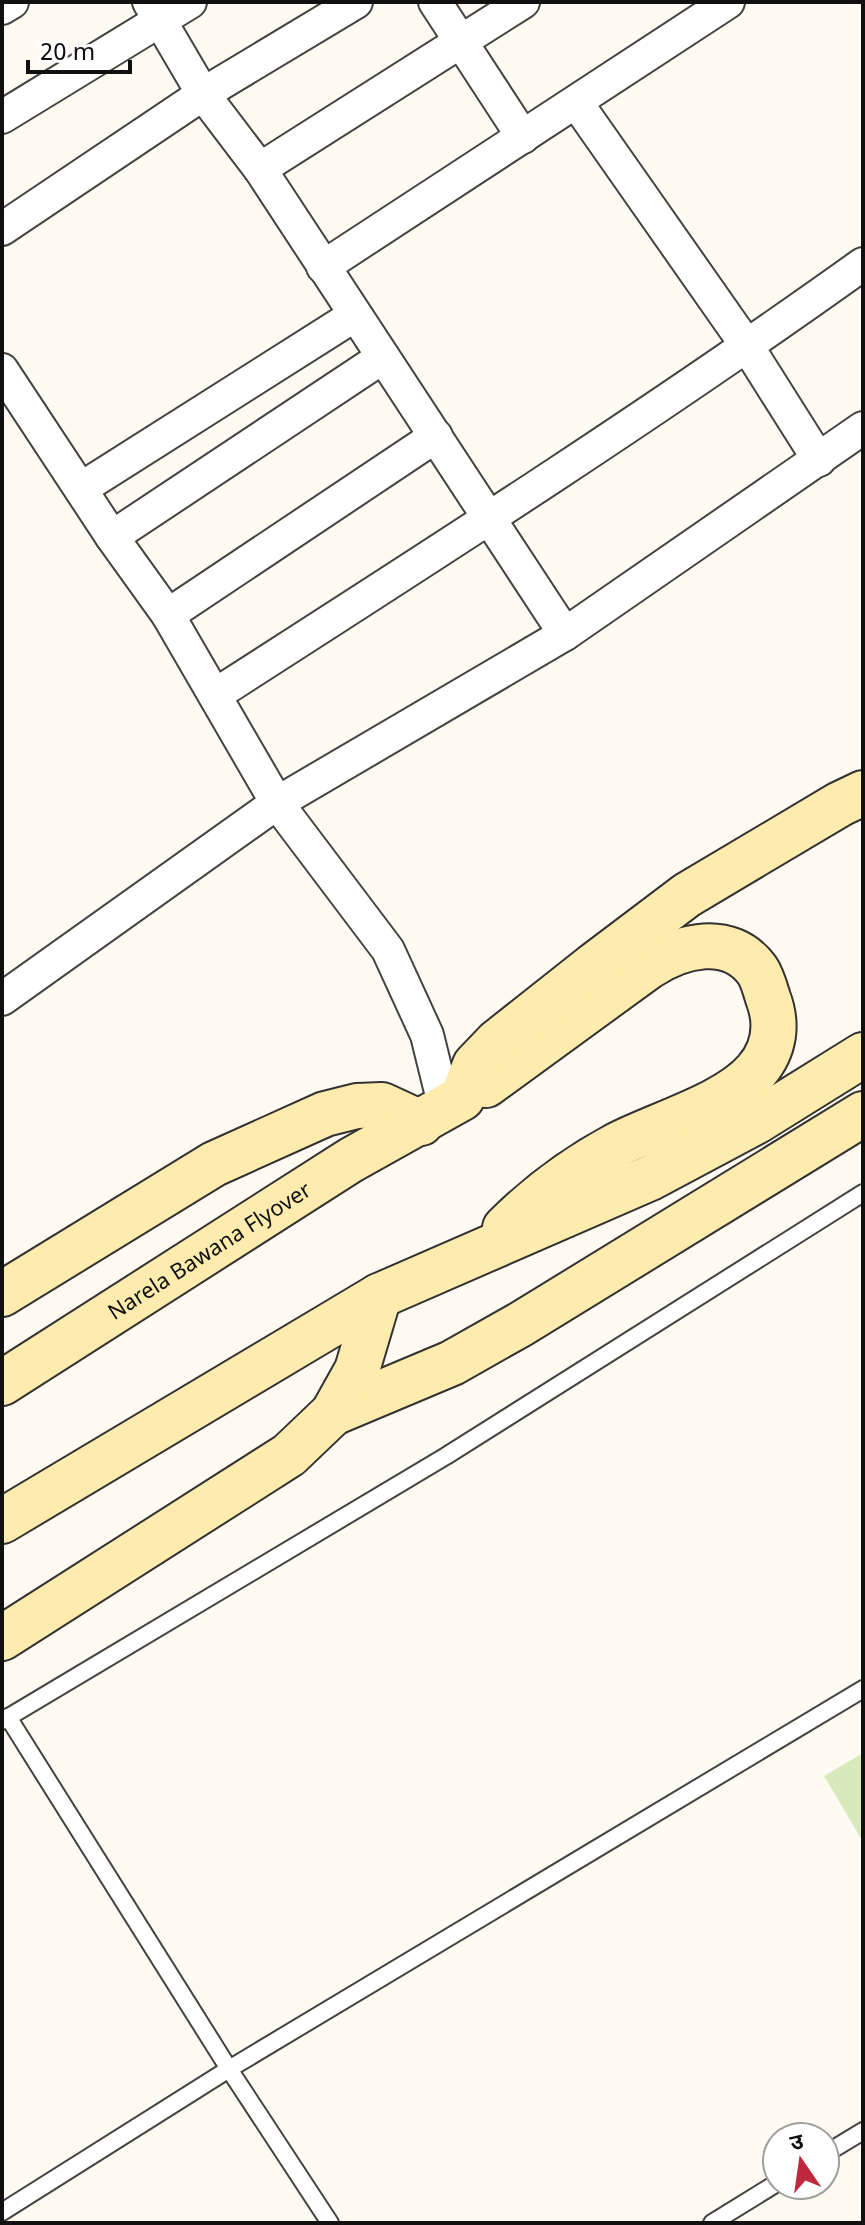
<svg xmlns="http://www.w3.org/2000/svg" width="865" height="2225" font-family="Georgia,'Noto Sans Devanagari',serif">
<rect width="100%" height="100%" fill="#fffbf2"/>
<!-- green -->
<polygon fill="#d8eabb" points="863,1753 863,1842 824,1776"/>
<g fill="none" stroke-linecap="round" stroke-linejoin="round">
<defs>
<g id="lane">
<polyline points="8,1717 229,2069 330,2223"/>
<polyline points="2,1721 446,1456 863,1193"/>
<polyline points="825,2154 863,2131"/>
<polyline points="2,2212 229,2069 863,1689"/>
<polyline points="712,2223 777,2183"/>
</g>
<g id="street">
<polyline points="149,2 203,94 260,169 565,634"/>
<polyline points="435,2 523,137"/>
<polyline points="2,8 12,2"/>
<polyline points="576,102 747,346 819,460"/>
<polyline points="2,117 190,2"/>
<polyline points="260,169 523,2"/>
<polyline points="2,229 203,94 356,2"/>
<polyline points="323,267 728,2"/>
<polyline points="2,370 112,537 168,615 277,803 388,950 427,1035 445,1108"/>
<polyline points="82,488 355,315"/>
<polyline points="112,537 383,357"/>
<polyline points="168,615 436,436"/>
<path d="M215,695C433,555 652,415 863,264"/>
<polyline points="2,999 277,803 565,634 863,428"/>
</g>
<g id="secondary">
<path d="M486,1085L648,967C680,946 729,932 757,970C762,977 765,988 768,998C778,1024 775,1049 756,1071C727,1105 657,1124 617,1145C576,1167 537,1196 505,1228"/>
<polyline points="2,1294 214,1164 325,1114 357,1106 382,1105 421,1123"/>
<path id="s1" d="M2,1383L351,1160L462,1098L475,1065L497,1042L593,966L687,895L840,804L863,793"/>
<polyline points="333,1413 452,1363 521,1324 863,1114"/>
<polyline points="2,1521 379,1296 650,1178 757,1121 863,1055"/>
<polyline points="2,1638 289,1455 333,1413 357,1370 379,1296"/>
</g>
</defs>
<!-- lane casing -->
<use href="#lane" stroke="#434343" stroke-width="20"/>
<!-- street casing -->
<use href="#street" stroke="#434343" stroke-width="36"/>
<!-- secondary casing -->
<use href="#secondary" stroke="#323232" stroke-width="48"/>
<!-- lane -->
<use href="#lane" stroke="#fff" stroke-width="16"/>
<!-- street -->
<use href="#street" stroke="#fff" stroke-width="32"/>
<!-- secondary -->
<use href="#secondary" stroke="#feecae" stroke-width="44"/>
</g>
<g text-anchor="middle" stroke-width="8" stroke-linejoin="round" paint-order="stroke">
<!-- street labels -->
<g font-size="22" fill="#101010" stroke="#fff">
<text dy="8" stroke="none"><textPath href="#s1" startOffset="246">Narela Bawana Flyover</textPath></text>
</g>
</g>
<!-- border -->
<rect width="865" height="2225" fill="none" stroke="#101010" stroke-width="8"/>
<!-- north arrow -->
<g transform="translate(801 2161) rotate(347)"><circle r="38" fill="#ffffff" stroke="#9f9f9f" stroke-width="2"/>
<path d="M0-6L14 30L0 20L-14 30Z" fill="#bf283f"/>
<text y="-12" font-size="22" font-weight="bold" text-anchor="middle" fill="#101010">उ</text>
</g>
<!-- scale -->
<path d="M28 60v12h102v-12" fill="none" stroke="#101010" stroke-width="4"/>
<text x="40" y="60" font-size="24" fill="#101010" stroke="#ffffff" stroke-width="6" paint-order="stroke">20 m</text>
</svg>
